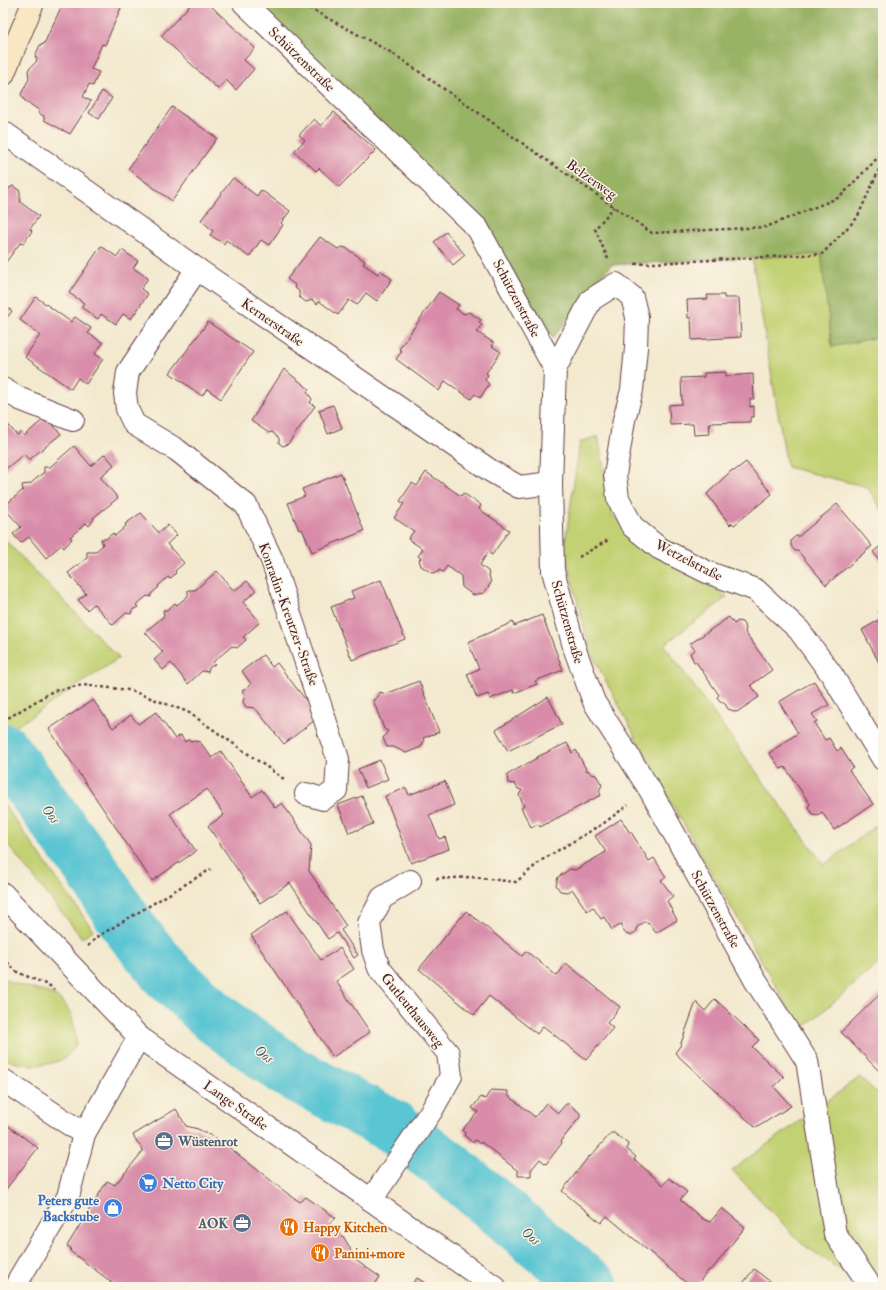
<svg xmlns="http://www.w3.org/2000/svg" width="886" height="1290" font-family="'IM FELL Double Pica',serif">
<rect width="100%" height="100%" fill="#fcf5e5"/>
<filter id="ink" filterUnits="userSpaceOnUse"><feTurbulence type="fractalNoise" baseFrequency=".025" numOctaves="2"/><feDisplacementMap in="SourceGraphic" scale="8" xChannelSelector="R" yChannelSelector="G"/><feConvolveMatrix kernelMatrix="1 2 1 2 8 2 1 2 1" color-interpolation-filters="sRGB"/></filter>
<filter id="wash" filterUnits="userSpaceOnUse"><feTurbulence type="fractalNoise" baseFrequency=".012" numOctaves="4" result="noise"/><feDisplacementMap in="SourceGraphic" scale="16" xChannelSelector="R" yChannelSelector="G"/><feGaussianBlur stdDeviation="0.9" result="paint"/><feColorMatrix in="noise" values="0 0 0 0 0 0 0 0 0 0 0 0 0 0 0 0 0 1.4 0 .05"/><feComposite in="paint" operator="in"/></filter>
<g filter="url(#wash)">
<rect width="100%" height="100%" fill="#f3e9cf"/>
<!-- green -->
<g fill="#c2d173" stroke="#86784f">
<polygon points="822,254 832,347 883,335 883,512 867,487 787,467 752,258"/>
<polygon points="598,436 613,517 727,597 664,645 824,865 883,820 883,960 801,1030 658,779 591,653 564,550 580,442"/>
<polygon points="3,538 119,658 3,735"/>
<polygon points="3,803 93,930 82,938 3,839"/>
<path d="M3,977C12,984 20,985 31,988C67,996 74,1009 76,1044C73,1048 70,1054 66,1057C53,1067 16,1068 3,1057V1028L6,1024L3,1022Z"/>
<polygon points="860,1077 883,1098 883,1287 865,1287 801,1243 732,1170"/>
</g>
<!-- forest -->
<polygon fill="#99b365" stroke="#726948" points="256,3 883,3 883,336 832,347 821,254 611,265 553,338 484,226"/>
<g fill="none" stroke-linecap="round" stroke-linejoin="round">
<!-- river -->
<polyline stroke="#5ac5d3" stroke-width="54" points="3,750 90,867 131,930 167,974 215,1018 290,1072 392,1126 447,1166 592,1287"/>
</g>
<g id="blocks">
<!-- building -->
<g fill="#d88ca9">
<polygon points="63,3 123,3 105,45 102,44 91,69 99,72 93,86 89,84 83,97 91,101 70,134 44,120 44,116 38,113 40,111 24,100 21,94 29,79 28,70 36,62 37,59 35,56 40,45 44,44"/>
<polygon points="192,3 208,3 255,48 244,60 254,69 236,90 226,80 218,89 161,36"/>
<polygon points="102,91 112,98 99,119 89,113"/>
<polygon points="172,107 217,138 172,201 128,169"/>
<polygon points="334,112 376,150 339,187 319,168 316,171 294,151 305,140 299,135 314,119 321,126"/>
<polygon points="233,178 257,196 261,190 290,211 281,223 283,225 269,245 261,240 249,257 226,240 224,244 210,235 213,231 201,220"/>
<polygon points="13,186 20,191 20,202 39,216 30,229 32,231 23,244 20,243 3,266 3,188 6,190"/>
<polygon points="446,232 465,255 453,265 434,242"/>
<polygon points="320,237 338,249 342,247 346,248 365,261 363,264 378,274 380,270 392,279 377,301 366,293 357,305 349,300 338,315 319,301 317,304 312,300 306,302 299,297 299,291 294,287 295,285 287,279"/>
<polygon points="101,246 117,257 122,250 138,261 133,268 148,278 141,289 148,294 131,319 123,314 116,324 101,314 98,319 81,307 84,303 69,293"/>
<polygon points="439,292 459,305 456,309 464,314 469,312 481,320 479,322 482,324 477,332 494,343 492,346 501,352 486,373 488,375 485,380 489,384 480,398 475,394 471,399 445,381 439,391 396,359 402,351 399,349"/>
<polygon points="707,295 724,295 724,298 739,298 741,337 692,340 691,318 688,318 687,300 708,299"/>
<polygon points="36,297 71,322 75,317 91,328 88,333 103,343 95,354 103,359 86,384 78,378 71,389 25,357 40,335 20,320"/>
<polygon points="3,304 12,311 3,323"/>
<polygon points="208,322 253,352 221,399 207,389 202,396 170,373"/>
<polygon points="284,369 309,389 307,392 312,399 310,403 315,406 288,444 283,446 279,443 279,438 272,432 269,433 251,421"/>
<polygon points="726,372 726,376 753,374 754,399 750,399 750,407 754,406 754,417 750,417 750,422 709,423 710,434 694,435 693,424 670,425 669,405 682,404 681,378 704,377 704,373"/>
<polygon points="333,405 342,428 328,434 319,410"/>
<polygon points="46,417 61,434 29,460 24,454 3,471 3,421 4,420 17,435 21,432 24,436"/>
<polygon points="74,446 91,466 105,454 114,465 100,477 118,498 93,518 94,519 89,526 86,523 70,537 72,539 64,548 61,545 46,558 29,537 21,543 13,534 21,527 3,507 23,490 22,485 30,484 44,472 44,467 50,467"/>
<polygon points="746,462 772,494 734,525 732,523 730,525 707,494 732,470 734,471"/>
<polygon points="426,472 461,496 463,493 481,505 479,509 509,530 492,555 488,552 480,565 488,571 491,583 484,593 473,595 462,587 461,576 447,566 443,572 439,570 438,572 432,573 421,566 419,560 421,558 418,556 423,549 408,539 414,531 394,518 404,504 400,501 412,483 417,486"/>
<polygon points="341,473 364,531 312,552 302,529 299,530 288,503 305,496 302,489"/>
<polygon points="837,504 872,546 826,585 798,551 795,551 791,546 791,540 796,536 799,536"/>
<polygon points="141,513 159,533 168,525 177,535 167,544 184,563 175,571 176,573 170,579 168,577 158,586 159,587 151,594 151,597 147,596 136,605 138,607 132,610 131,614 126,613 113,625 94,604 87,610 78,600 86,594 68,573 87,558 87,552 95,552 103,545 101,539 106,539 113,533 115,536 126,526 125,524"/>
<polygon points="883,544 883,564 873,552"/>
<polygon points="217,571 234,591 247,581 256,591 243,602 260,622 243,637 246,640 237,648 232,646 213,662 215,664 209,668 208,672 202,671 188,684 171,663 163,670 154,660 163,652 145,632 164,616 163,610 167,610 175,603 177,605 188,596 188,590 195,590"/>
<polygon points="381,580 405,639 352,660 331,607 354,598 351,591"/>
<polygon points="883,609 883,667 882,668 862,630 882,618 878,612"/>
<polygon points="542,615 563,670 535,681 537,684 514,693 513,690 490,699 488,694 477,698 467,674 479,669 468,642 513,622 514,626"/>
<polygon points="729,617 734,624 738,621 742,622 746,628 745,632 772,670 751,685 759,697 737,712 728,709 724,702 721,702 717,697 719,695 696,662 694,662 690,653 695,650 690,644"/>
<polygon points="263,655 272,667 277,663 319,717 284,744 255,708 246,707 243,702 245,694 242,691 251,684 242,671"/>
<polygon points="419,681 439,732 423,738 424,741 421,747 406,753 394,747 387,747 383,738 388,731 384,729 373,700 377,698 380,692 386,694"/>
<polygon points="814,681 829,705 812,714 817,721 814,723 825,740 829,738 837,751 841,748 853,767 849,770 873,804 834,830 822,812 818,815 812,814 808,807 810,804 785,767 781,769 769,753 798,733 779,702"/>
<polygon points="548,697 562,724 508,751 496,730"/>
<polygon points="93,700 113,728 131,715 138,724 156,712 175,739 181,735 185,742 188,740 200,742 212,758 221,751 252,797 262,790 275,808 282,803 311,845 309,871 346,926 341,930 358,955 354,958 337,933 328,939 290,883 260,903 208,826 224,815 207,789 170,814 196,851 152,881 49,729"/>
<polygon points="567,743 572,753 576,750 587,771 588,770 591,774 596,775 602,785 599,791 601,795 540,827 539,824 531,827 521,808 524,806 519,795 522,790 518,789 515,784 508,783 507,775 537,758 537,757"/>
<polygon points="380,760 388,779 366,788 358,769"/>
<polygon points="445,781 454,805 429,815 439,839 445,837 449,849 411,863 385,796 406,788 409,795"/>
<polygon points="362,796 373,824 349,833 338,805"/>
<polygon points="621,819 630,833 631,832 649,861 654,858 666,877 661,880 673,896 667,901 677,920 656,933 648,922 647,923 646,921 637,927 637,931 631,935 626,934 622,929 622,924 612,930 604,917 601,919 593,907 587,911 572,889 567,892 560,891 556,885 558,877 570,869 575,870 606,852 595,836"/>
<polygon points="287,911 321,960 340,948 354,969 336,981 370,1032 333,1057 251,935"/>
<polygon points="466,911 522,956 526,951 557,976 566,963 620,1007 607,1023 613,1028 586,1060 543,1026 537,1034 489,996 474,1015 419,969"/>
<polygon points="883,991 883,1075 841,1032"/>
<polygon points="715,999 759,1040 752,1047 784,1077 774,1087 791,1106 756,1128 675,1053 680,1046 696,1002 705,1011"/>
<polygon points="491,1090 508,1091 508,1095 535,1117 546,1103 558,1113 566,1104 569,1104 580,1113 580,1117 561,1141 562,1143 546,1164 540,1159 531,1170 531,1176 518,1176 518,1171 481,1142 480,1144 475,1140 473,1143 464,1135 465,1133 462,1130 478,1112 472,1108 481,1097 485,1099"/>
<polygon points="176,1109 186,1126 198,1129 221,1141 288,1194 300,1202 306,1197 336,1218 329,1224 343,1236 350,1248 351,1257 380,1277 373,1287 118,1287 70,1251 71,1248 67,1246 107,1181 115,1185 143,1151 133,1135"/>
<polygon points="3,1122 38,1148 3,1193"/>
<polygon points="611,1133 614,1133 628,1144 627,1149 636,1157 634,1159 663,1185 669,1178 687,1192 680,1200 703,1219 710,1222 722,1208 745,1227 713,1268 708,1271 695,1287 691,1287 607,1216 601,1223 562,1191 589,1156 590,1157"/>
<polygon points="754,1269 777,1287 740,1287"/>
<polygon points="417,1278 431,1287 410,1287"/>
</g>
</g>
</g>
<g filter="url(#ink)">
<use href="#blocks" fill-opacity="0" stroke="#633d44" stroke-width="1"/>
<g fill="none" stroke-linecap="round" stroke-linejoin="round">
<defs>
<g id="minor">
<polyline points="244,3 478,229 555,369 551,483 553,571 575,650 594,702 650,790 755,980 807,1061 835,1234 871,1287"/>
<polyline points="3,132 197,269 491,471 519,487 551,483"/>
<polyline points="197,269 128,372 125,393 127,409 134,424 177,450 246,505 272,560 338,759 336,790 323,799 306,794"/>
<polyline points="555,369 591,300 616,284 632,297 637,317 636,348 632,390 624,420 615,475 618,498 632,526 659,548 707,572 756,590 799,630 832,675 883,759"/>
<polyline points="3,389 20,399 73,420"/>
<polyline points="3,894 139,1037 495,1287"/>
<polyline points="3,1080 84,1134"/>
<polyline points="371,1200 432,1110 451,1076 448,1053 379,968 373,950 369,923 382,898 410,881"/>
<polyline points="16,1287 19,1279 68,1197 84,1134 139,1037"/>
</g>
<polyline id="secondary" points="3,75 33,3"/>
</defs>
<!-- minor casing -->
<use href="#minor" stroke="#633d44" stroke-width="24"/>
<!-- secondary casing -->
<use href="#secondary" stroke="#633d44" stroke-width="24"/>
<!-- path -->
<g stroke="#633d44" stroke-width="2.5" stroke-dasharray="3 3" stroke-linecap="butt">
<polyline points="306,3 309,8 392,53 652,233 766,227 840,197 883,152"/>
<polyline points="608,259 595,229 614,207"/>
<polyline points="635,264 822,254 857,218 883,161"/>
<polyline points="579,557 610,539"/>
<polyline points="3,721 53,691 83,685 129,690 188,712 284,779"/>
<polyline points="436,879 471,877 516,882 542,860 604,823 628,805"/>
<polyline points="88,946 97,937 211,869"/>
<polyline points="3,958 17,972 50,986 54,990"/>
</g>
<!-- minor -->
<use href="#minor" stroke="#fff" stroke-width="22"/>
<!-- secondary -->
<use href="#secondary" stroke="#f9e7c3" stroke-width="22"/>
</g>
</g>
<!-- icons -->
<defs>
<symbol id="office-disc" viewBox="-11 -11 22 22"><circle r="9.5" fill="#5c6f8a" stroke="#fcf5e5"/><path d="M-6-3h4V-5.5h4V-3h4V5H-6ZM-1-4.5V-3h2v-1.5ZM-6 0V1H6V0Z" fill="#fff"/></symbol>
<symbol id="supermarket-disc" viewBox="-11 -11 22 22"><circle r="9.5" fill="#3f7fe0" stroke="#fcf5e5"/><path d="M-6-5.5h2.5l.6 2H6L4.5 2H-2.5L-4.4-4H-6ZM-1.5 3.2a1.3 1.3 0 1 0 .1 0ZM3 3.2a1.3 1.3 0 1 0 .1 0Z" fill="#fff"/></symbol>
<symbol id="shop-disc" viewBox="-11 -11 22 22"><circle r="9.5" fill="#3f7fe0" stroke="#fcf5e5"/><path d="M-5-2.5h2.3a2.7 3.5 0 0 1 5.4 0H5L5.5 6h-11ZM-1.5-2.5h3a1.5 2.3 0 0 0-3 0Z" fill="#fff"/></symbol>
<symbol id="restaurant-disc" viewBox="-11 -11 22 22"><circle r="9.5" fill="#e8710a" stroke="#fcf5e5"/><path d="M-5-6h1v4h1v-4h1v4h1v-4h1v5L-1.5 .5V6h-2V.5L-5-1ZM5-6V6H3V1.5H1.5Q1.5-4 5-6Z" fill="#fff"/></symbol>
</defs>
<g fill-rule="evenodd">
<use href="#office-disc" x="153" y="1130" width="22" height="22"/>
<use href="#supermarket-disc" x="137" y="1172" width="22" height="22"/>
<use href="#shop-disc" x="102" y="1197" width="22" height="22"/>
<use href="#office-disc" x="231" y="1212" width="22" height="22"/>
<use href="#restaurant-disc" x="278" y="1216" width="22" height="22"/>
<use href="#restaurant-disc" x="309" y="1242" width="22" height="22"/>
</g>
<g text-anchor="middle" stroke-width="3" stroke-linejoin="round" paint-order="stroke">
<!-- street labels -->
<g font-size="14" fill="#4a1f2b" stroke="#fcf5e5">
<text transform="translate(302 59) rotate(44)" y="5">Schützenstraße</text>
<text transform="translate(592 179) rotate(35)" y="5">Belzerweg</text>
<text transform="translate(517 298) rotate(62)" y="5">Schützenstraße</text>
<text transform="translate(273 322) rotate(35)" y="5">Kernerstraße</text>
<text transform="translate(689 560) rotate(27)" y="5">Wetzelstraße</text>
<text transform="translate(289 614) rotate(70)" y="5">Konradin-Kreutzer-Straße</text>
<text transform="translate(568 622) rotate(74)" y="5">Schützenstraße</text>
<text transform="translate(716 909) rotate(61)" y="5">Schützenstraße</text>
<text transform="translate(413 1010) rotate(51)" y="5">Gutleuthausweg</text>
<text transform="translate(236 1105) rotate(35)" y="5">Lange Straße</text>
</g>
<!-- service labels -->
<g font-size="14" font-weight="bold" fill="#4e5e75" stroke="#fcf5e5" text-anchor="start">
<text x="178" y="1146">Wüstenrot</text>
<text x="228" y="1228" text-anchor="end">AOK</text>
</g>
<!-- shop labels -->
<g font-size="14" font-weight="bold" fill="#366cbe" stroke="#fcf5e5" text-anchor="start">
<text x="162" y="1188">Netto City</text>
<text x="99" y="1205" text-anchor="end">Peters gute<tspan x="99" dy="16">Backstube</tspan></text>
</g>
<!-- food labels -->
<g font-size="14" font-weight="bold" fill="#c56008" stroke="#fcf5e5" text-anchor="start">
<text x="303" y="1232">Happy Kitchen</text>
<text x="334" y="1258">Panini+more</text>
</g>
<!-- water labels -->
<g font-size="15" font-style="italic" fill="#505966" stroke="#fcf5e5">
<text transform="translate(51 814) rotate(53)" y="5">Oos</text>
<text transform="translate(264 1054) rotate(36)" y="5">Oos</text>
<text transform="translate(531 1236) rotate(40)" y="5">Oos</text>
</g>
</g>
<!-- margin -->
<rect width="886" height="1290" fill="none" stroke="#fcf5e5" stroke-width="16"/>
</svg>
